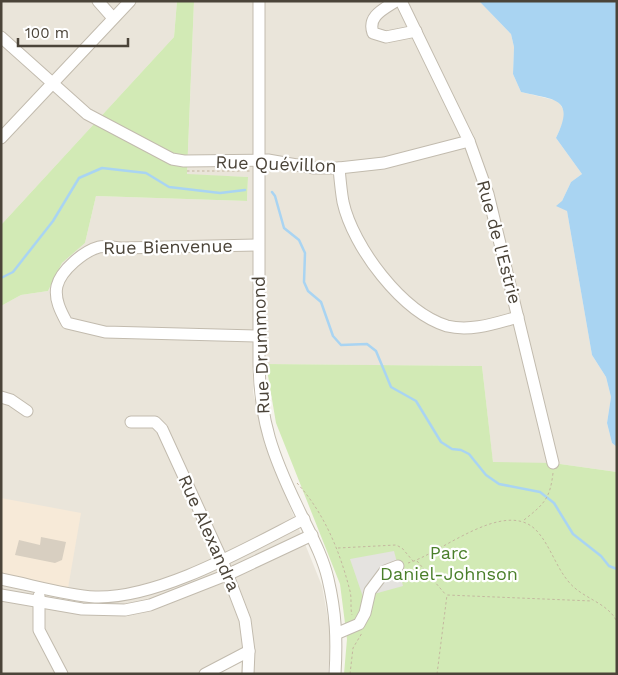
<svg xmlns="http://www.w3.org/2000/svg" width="618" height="675" font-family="'Work Sans',sans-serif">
<rect width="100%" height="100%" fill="#f6f3ec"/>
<!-- residential -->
<g fill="#eae5da">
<polygon points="1,1 177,1 174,37 1,225"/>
<polygon points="194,1 479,1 511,34 514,47 513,74 521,92 558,101 563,109 565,118 556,138 582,174 571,182 562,201 567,211 592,355 606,377 611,397 607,423 612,443 617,447 617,472 553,463 493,463 482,366 253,364 253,392 265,445 322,586 331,636 328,674 241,674 242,653 199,674 1,674 1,306 21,295 48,291 62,263 85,243 96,196 247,201 248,177 187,175"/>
</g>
<!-- commercial -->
<polygon fill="#f7ead8" points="1,498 81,513 68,588 1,574"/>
<!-- green -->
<g fill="#d2eab5">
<polygon points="177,1 194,1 187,174 248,177 247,201 96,196 85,243 62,263 48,291 21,295 1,306 1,225 174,37"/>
<polygon points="266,364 482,366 493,462 553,463 617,472 617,674 344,674 347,639 340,584 276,423"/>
</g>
<!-- parking -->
<polygon fill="#e5e3e0" points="394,551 403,586 363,597 350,559"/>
<!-- water -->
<path fill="#a9d4f2" d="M479,1H617V447L612,443L607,423L611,397L606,377L592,355L567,211L556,206L562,201L571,182L582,174L556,138C576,97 554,100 521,92L513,74L514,47L511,34Z"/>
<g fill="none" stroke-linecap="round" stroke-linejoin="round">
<!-- stream -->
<g stroke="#a9d4f2" stroke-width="2.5">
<polyline points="272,192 275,196 284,228 299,240 305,253 304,282 308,291 321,302 333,336 341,345 367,344 376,351 391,387 416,401 441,442 452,449 461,450 469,454 486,475 499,484 540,492 554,503 573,534 601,556 609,566 617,569"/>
<polyline points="1,278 13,272 53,221 79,178 102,168 146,173 169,187 220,193 245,190"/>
</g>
</g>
<!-- building -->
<polygon fill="#d8cfc1" points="41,537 66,542 62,560 55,563 15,555 19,540 40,545"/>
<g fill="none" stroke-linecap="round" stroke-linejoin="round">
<defs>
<g id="minor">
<polyline points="98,1 113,18"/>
<path d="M259,1V365C260,421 273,456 297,506C308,530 322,553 328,579C336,613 337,640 335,674"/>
<path d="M396,1C384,9 367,16 373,33L386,37L416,31"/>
<polyline points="401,1 469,141 488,194 553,463"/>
<polyline points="1,37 87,114 172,159 184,161 268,160 314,168 339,168 384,163 469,141"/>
<polyline points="1,138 130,1"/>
<path d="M339,168C340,179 341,191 343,202C353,247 402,312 447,326C471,332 496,323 518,317"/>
<path d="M258,245L122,248C115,248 106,245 99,247C84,251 61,270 57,286C54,299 61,312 67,323L105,332L259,336"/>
<polyline points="1,397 11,400 27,411"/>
<polyline points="131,422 155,422 162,429 222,560 245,620 249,651 248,674"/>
<path d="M1,579C32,585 64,595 95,597C159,599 247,548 304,519"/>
<polyline points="1,595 82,609 125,610 150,605 229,574 312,535"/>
<polyline points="39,596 39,630 62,674"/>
<polyline points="338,633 359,624 365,613 370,591 385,571 398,566"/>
<polyline points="205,674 249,651"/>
</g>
</defs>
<!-- minor casing -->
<use href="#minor" stroke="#c2bbae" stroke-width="13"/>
<!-- path -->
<g stroke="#c4b79f" stroke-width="1" stroke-dasharray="2.5 2.5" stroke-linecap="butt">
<polyline points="187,171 250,171"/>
<path d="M297,483C325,514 340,552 350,591C352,599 350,607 352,615"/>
<path d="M524,520C544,504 550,499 553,473"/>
<polyline points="338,548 396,545 402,548 413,561"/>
<polyline points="417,561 446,595"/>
<path d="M408,563C440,554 504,498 536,530C550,545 555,565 568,581C582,599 608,602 617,622"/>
<polyline points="350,674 353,648 362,633"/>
<polyline points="437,674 447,595 592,601"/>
</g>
<!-- minor -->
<use href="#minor" stroke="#fff" stroke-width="11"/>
</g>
<g text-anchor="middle" stroke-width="4.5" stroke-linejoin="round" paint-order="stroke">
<!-- street labels -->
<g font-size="18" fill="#4b4439" stroke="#fff">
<text transform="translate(276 164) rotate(2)" y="6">Rue Quévillon</text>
<text transform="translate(499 242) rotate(75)" y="6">Rue de l'Estrie</text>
<text transform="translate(168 247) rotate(-1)" y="6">Rue Bienvenue</text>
<text transform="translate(261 345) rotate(-92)" y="6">Rue Drummond</text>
<text transform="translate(209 533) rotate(66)" y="6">Rue Alexandra</text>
</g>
<!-- park labels -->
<g font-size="18" fill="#4a7f2a" stroke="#fff">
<text x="449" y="559">Parc<tspan x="449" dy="21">Daniel-Johnson</tspan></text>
</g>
</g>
<!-- border -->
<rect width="618" height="675" fill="none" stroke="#4b4439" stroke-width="5"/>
<!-- scale -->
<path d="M18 38v8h110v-8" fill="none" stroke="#4b4439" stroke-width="2.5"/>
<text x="25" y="38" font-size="15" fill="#4b4439" stroke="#ffffff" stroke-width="4" paint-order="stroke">100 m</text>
</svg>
